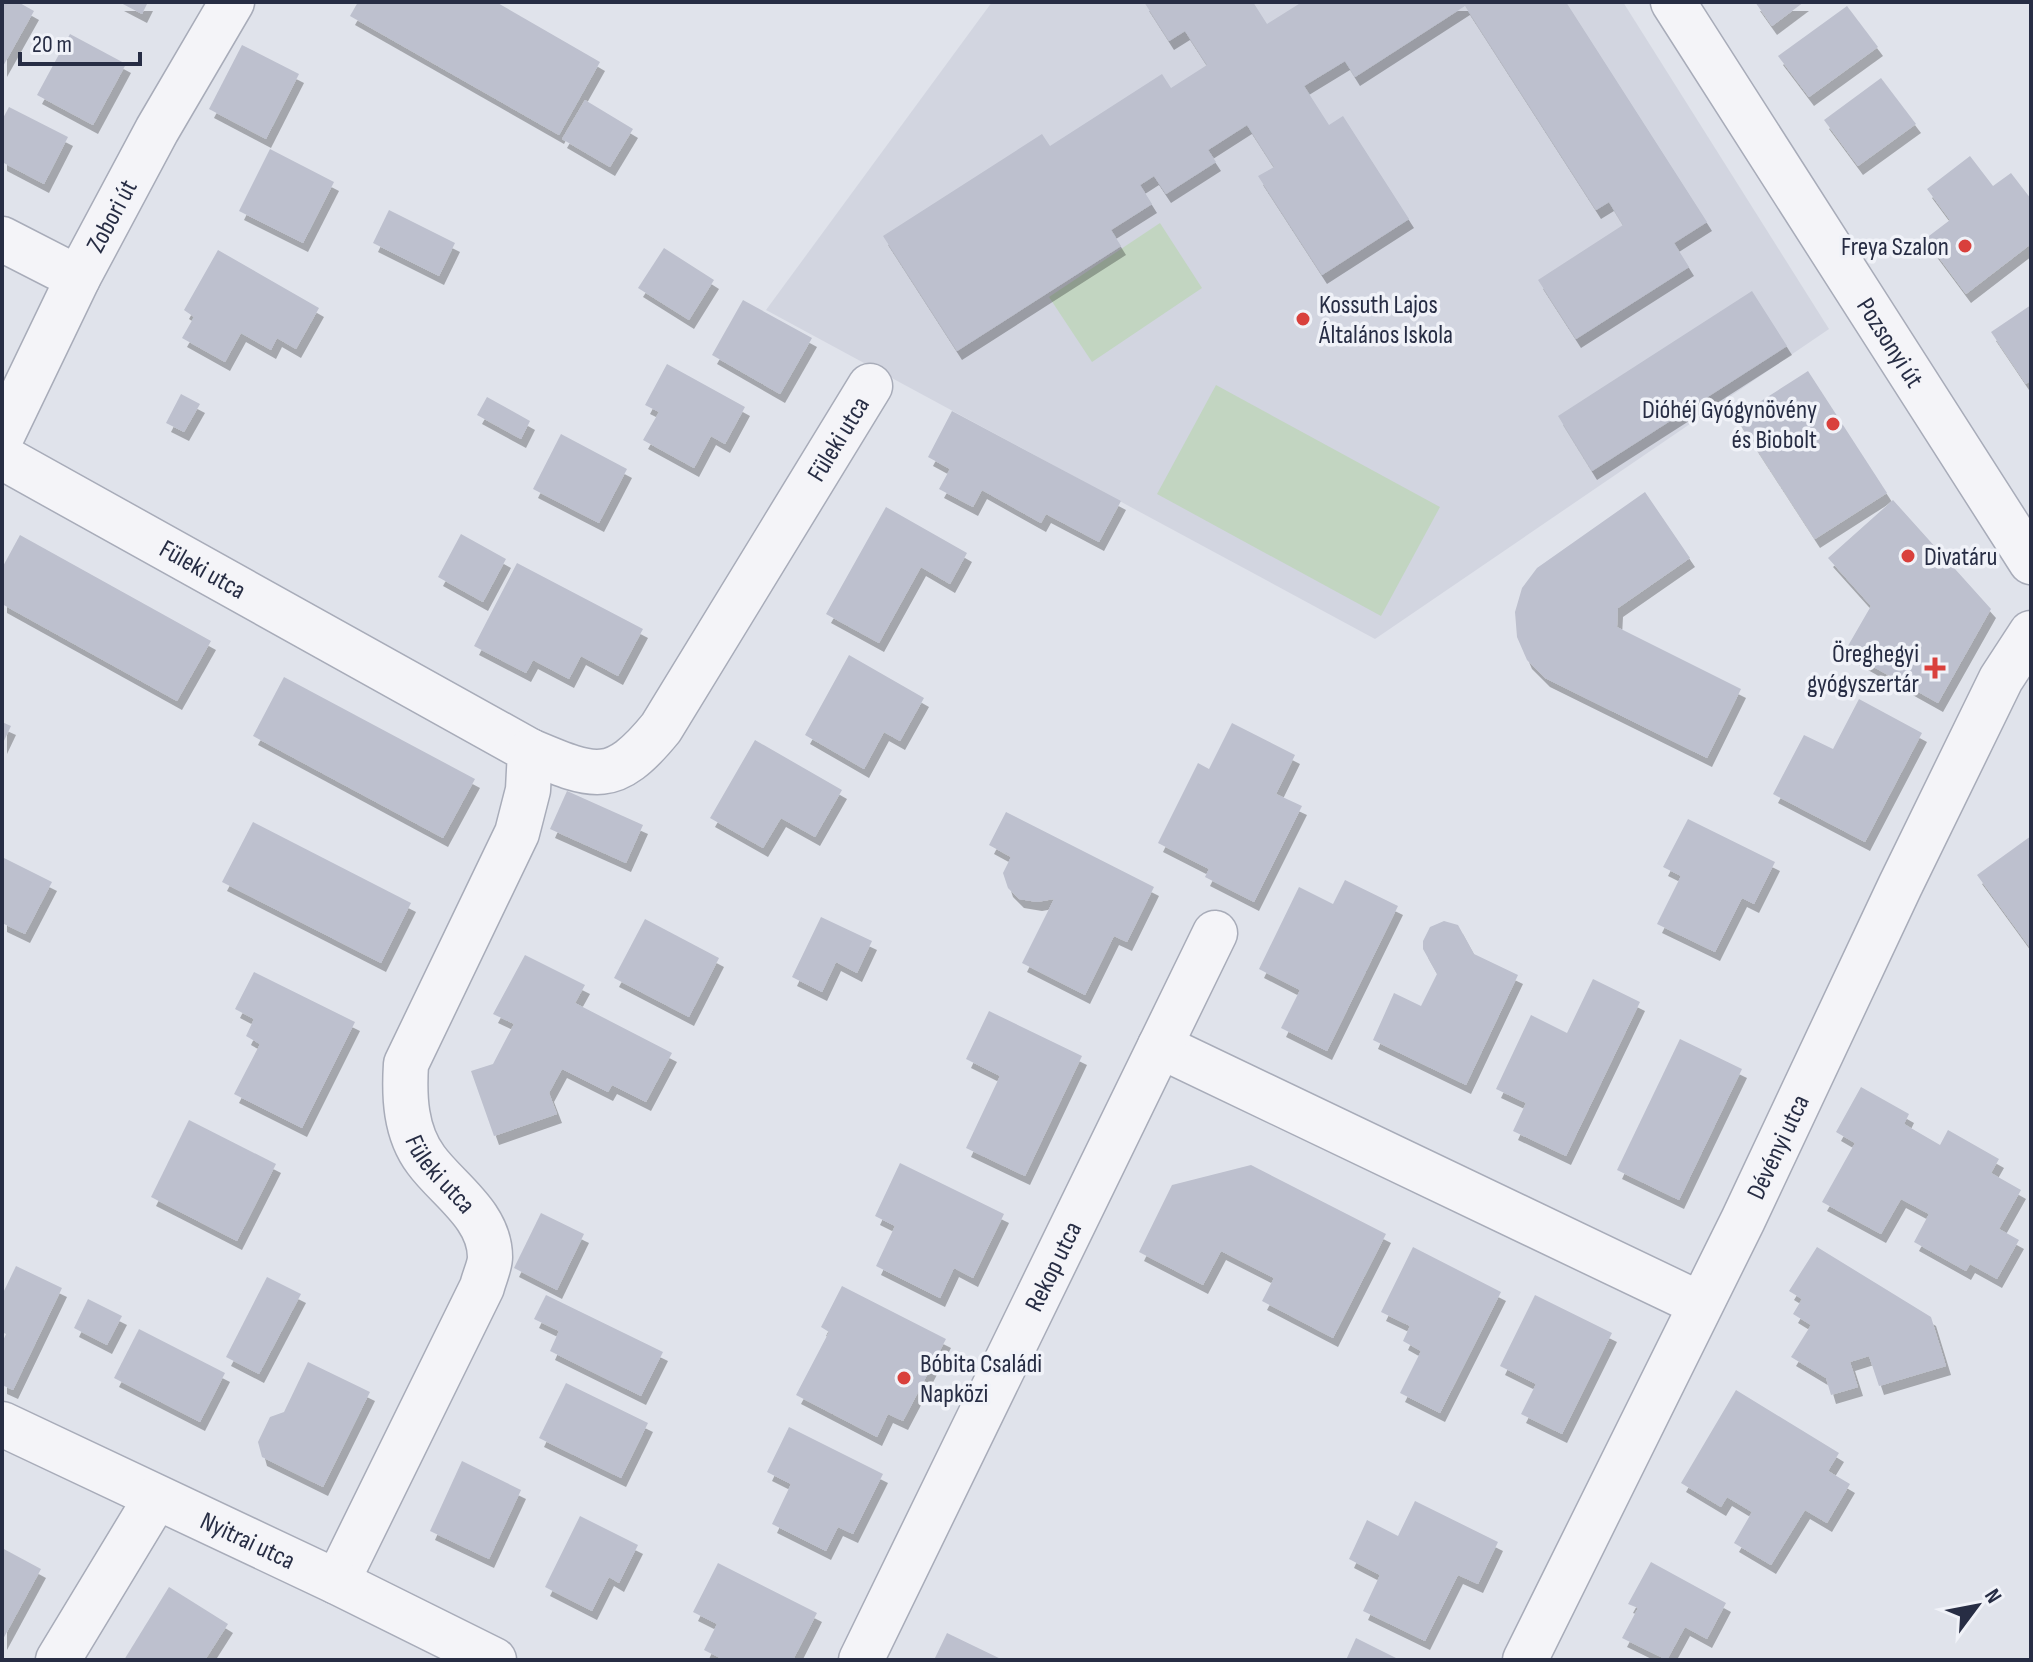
<svg xmlns="http://www.w3.org/2000/svg" width="2033" height="1662" font-family="'Sofia Sans Condensed',sans-serif">
<defs>
<filter id="shadow"><feDropShadow dx="5" dy="9" stdDeviation="0" flood-color="#0004"/></filter>
</defs>
<rect width="100%" height="100%" fill="#e0e3eb"/>
<!-- built -->
<polygon fill="#d2d5e0" points="992,2 1623,2 1829,329 1375,639 766,310"/>
<!-- green -->
<g fill="#c2d5c1">
<polygon points="1160,223 1202,288 1092,362 1049,297"/>
<polygon points="1216,385 1440,507 1381,616 1157,494"/>
</g>
<!-- building -->
<g fill="#bdc0ce" filter="url(#shadow)">
<polygon points="2,2 18,2 34,11 2,68"/>
<polygon points="119,2 148,2 142,14"/>
<polygon points="358,2 496,2 600,62 559,135 350,16"/>
<polygon points="1144,2 1253,2 1267,24 1302,2 1566,2 1707,222 1674,243 1689,267 1576,339 1538,280 1623,225 1609,202 1596,210 1465,6 1355,77 1345,61 1304,86 1329,125 1343,116 1409,219 1322,275 1258,176 1274,167 1247,125 1208,150 1216,162 1166,194 1154,176 1140,185 1152,204 1111,230 1121,246 957,351 883,236 1042,134 1050,146 1162,74 1171,88 1207,65 1185,31 1169,41"/>
<polygon points="1755,2 1804,2 1772,26"/>
<polygon points="1847,6 1878,47 1809,97 1778,56"/>
<polygon points="70,34 126,64 93,125 37,95"/>
<polygon points="242,45 299,74 266,139 209,109"/>
<polygon points="1881,78 1916,124 1858,166 1824,120"/>
<polygon points="585,100 633,129 610,167 562,139"/>
<polygon points="9,107 68,137 44,184 2,162 2,120"/>
<polygon points="270,149 334,182 303,243 239,211"/>
<polygon points="1970,156 1993,186 2011,173 2031,199 2031,244 1966,294 1925,239 1950,220 1927,189"/>
<polygon points="389,210 455,243 439,276 373,243"/>
<polygon points="664,248 714,280 689,320 638,288"/>
<polygon points="218,250 319,308 296,349 277,338 271,350 241,333 225,362 182,338 194,317 184,310"/>
<polygon points="1752,291 1787,346 1592,471 1558,416"/>
<polygon points="743,300 812,338 780,394 712,355"/>
<polygon points="2031,305 2031,380 2026,384 1991,332"/>
<polygon points="667,364 745,407 725,444 711,436 694,468 643,440 659,412 645,405"/>
<polygon points="1808,371 1887,493 1815,539 1736,417"/>
<polygon points="181,394 200,404 184,432 166,423"/>
<polygon points="487,397 530,421 521,439 477,415"/>
<polygon points="952,411 1121,501 1099,542 1046,514 1041,523 982,490 973,507 939,489 950,469 928,457"/>
<polygon points="561,434 627,469 599,523 533,489"/>
<polygon points="1645,492 1690,558 1618,608 1617,627 1741,689 1707,758 1545,678 1527,660 1517,637 1515,612 1522,588 1537,568"/>
<polygon points="1893,500 1991,609 1938,703 1845,651 1871,606 1828,558"/>
<polygon points="886,507 967,553 950,584 921,567 879,643 826,614"/>
<polygon points="461,534 506,559 483,602 438,577"/>
<polygon points="20,535 211,641 177,701 2,604 2,568"/>
<polygon points="517,563 643,629 618,676 581,656 569,679 533,660 526,673 474,646"/>
<polygon points="849,655 924,698 900,741 884,732 864,769 805,735"/>
<polygon points="284,677 475,779 443,838 253,736"/>
<polygon points="1859,699 1922,733 1865,842 1773,794 1804,735 1833,749"/>
<polygon points="2,722 11,726 2,745"/>
<polygon points="1232,723 1295,755 1276,794 1302,806 1254,902 1205,877 1209,869 1158,843 1198,763 1209,769"/>
<polygon points="755,740 842,790 815,837 781,818 763,848 710,818"/>
<polygon points="567,791 643,825 626,863 550,829"/>
<polygon points="1006,812 1154,887 1127,942 1114,936 1085,995 1022,963 1054,899 1037,902 1019,899 1008,888 1003,873 1011,857 989,845"/>
<polygon points="1688,819 1775,862 1754,904 1742,898 1715,952 1657,924 1681,876 1663,867"/>
<polygon points="253,822 411,903 381,963 222,882"/>
<polygon points="2031,836 2031,949 1977,875"/>
<polygon points="2,857 52,882 25,934 2,923"/>
<polygon points="1345,880 1398,906 1327,1051 1281,1028 1300,990 1259,969 1299,887 1333,904"/>
<polygon points="821,917 872,941 857,973 836,962 822,992 792,977"/>
<polygon points="645,919 719,958 689,1017 614,978"/>
<polygon points="1444,921 1458,925 1474,954 1518,975 1466,1085 1373,1040 1394,993 1421,1006 1437,974 1423,949 1423,941 1430,927"/>
<polygon points="525,955 585,985 575,1003 672,1053 646,1102 612,1085 608,1092 562,1069 549,1093 557,1114 494,1136 471,1071 493,1064 514,1024 493,1014"/>
<polygon points="254,972 355,1022 302,1128 234,1094 260,1044 246,1036 254,1019 235,1009"/>
<polygon points="1593,979 1640,1002 1566,1156 1513,1131 1526,1103 1496,1089 1531,1015 1567,1033"/>
<polygon points="989,1011 1082,1056 1025,1176 966,1148 1000,1076 966,1059"/>
<polygon points="1680,1039 1742,1069 1679,1200 1617,1170"/>
<polygon points="1861,1087 1909,1114 1904,1124 1940,1145 1948,1130 1999,1159 1991,1173 2021,1190 1999,1229 2019,1240 1997,1279 1970,1264 1966,1271 1914,1242 1929,1214 1901,1199 1881,1234 1822,1202 1855,1143 1836,1132"/>
<polygon points="189,1120 276,1164 237,1241 151,1197"/>
<polygon points="900,1163 1004,1214 973,1278 954,1268 940,1298 876,1266 895,1226 875,1216"/>
<polygon points="1251,1165 1386,1234 1333,1338 1262,1301 1274,1278 1221,1251 1203,1285 1139,1252 1172,1185"/>
<polygon points="541,1213 584,1234 557,1290 514,1268"/>
<polygon points="1413,1247 1501,1292 1440,1413 1400,1393 1421,1351 1403,1341 1410,1326 1381,1312"/>
<polygon points="1817,1247 1931,1317 1946,1366 1879,1386 1869,1356 1850,1362 1858,1387 1831,1395 1826,1378 1791,1357 1811,1325 1793,1314 1802,1299 1789,1291"/>
<polygon points="16,1266 62,1288 13,1390 2,1385 2,1343 6,1334 2,1332 2,1295"/>
<polygon points="267,1277 301,1294 259,1374 226,1357"/>
<polygon points="842,1286 946,1339 903,1421 888,1414 877,1437 796,1395 829,1332 821,1327"/>
<polygon points="546,1295 663,1352 641,1396 550,1351 559,1331 534,1319"/>
<polygon points="1535,1295 1612,1333 1562,1434 1521,1414 1536,1384 1500,1366"/>
<polygon points="88,1299 122,1316 107,1345 74,1328"/>
<polygon points="139,1329 225,1373 200,1422 114,1378"/>
<polygon points="308,1362 370,1392 323,1487 262,1457 258,1442 270,1417 284,1412"/>
<polygon points="566,1383 648,1423 621,1478 539,1438"/>
<polygon points="1736,1390 1839,1453 1828,1471 1850,1484 1827,1523 1805,1510 1771,1565 1734,1543 1752,1512 1727,1497 1721,1507 1681,1483"/>
<polygon points="789,1427 883,1474 853,1534 838,1527 826,1551 772,1524 791,1484 767,1472"/>
<polygon points="462,1461 521,1490 489,1559 430,1531"/>
<polygon points="1415,1501 1498,1542 1478,1584 1458,1575 1425,1641 1363,1611 1380,1575 1349,1559 1367,1520 1398,1536"/>
<polygon points="580,1516 638,1545 619,1583 609,1577 592,1611 545,1587"/>
<polygon points="2,1548 41,1569 2,1641"/>
<polygon points="1651,1562 1726,1603 1707,1639 1685,1627 1667,1660 1622,1638 1638,1608 1628,1604"/>
<polygon points="718,1563 817,1613 793,1660 724,1660 704,1650 717,1624 693,1612"/>
<polygon points="169,1587 228,1624 205,1660 124,1660"/>
<polygon points="947,1633 1003,1660 934,1660"/>
<polygon points="1356,1638 1400,1660 1346,1660"/>
</g>
<g fill="none" stroke-linecap="round" stroke-linejoin="round">
<defs>
<g id="minor">
<path id="s1" d="M1673,2L2031,562"/>
<polyline points="2,239 78,278"/>
<path id="s2" d="M2,436L78,278L157,130L232,2"/>
<path id="s3" d="M2,457L530,751L528,790L517,833L406,1064C404,1096 405,1132 426,1160C447,1189 490,1215 490,1257C490,1266 484,1278 482,1287L337,1582"/>
<path id="s4" d="M530,751C594,778 613,787 661,728L870,386"/>
<polyline points="1160,1046 1700,1304"/>
<path id="s5" d="M2,1424L337,1582L494,1660"/>
<polyline points="58,1660 156,1498"/>
<path id="s6" d="M861,1660L1215,933"/>
<path id="s7" d="M1525,1660L1743,1220L1900,886L2001,679L2031,633"/>
</g>
</defs>
<!-- minor casing -->
<use href="#minor" stroke="#a8acb9" stroke-width="47"/>
<!-- minor -->
<use href="#minor" stroke="#f4f4f8" stroke-width="44"/>
</g>
<!-- markers -->
<g fill="#d9403c" stroke="#f0f2f8" stroke-width="3">
<circle cx="1965" cy="246" r="8"/>
<circle cx="1303" cy="319" r="8"/>
<circle cx="1833" cy="424" r="8"/>
<circle cx="1908" cy="556" r="8"/>
<path d="M1931 656h8v8h8v8h-8v8h-8v-8h-8v-8h8z"/>
<circle cx="904" cy="1378" r="8"/>
</g>
<g text-anchor="middle" stroke-width="7" stroke-linejoin="round" paint-order="stroke">
<!-- street labels -->
<g font-size="26" fill="#272d44" stroke="#f0f2f8">
<text dy="9" stroke="none"><textPath href="#s2" startOffset="246">Zobori út</textPath></text>
<text dy="9" stroke="none"><textPath href="#s1" startOffset="404">Pozsonyi út</textPath></text>
<text dy="9" stroke="none"><textPath href="#s4" startOffset="490">Füleki utca</textPath></text>
<text dy="9" stroke="none"><textPath href="#s3" startOffset="230">Füleki utca</textPath></text>
<text dy="9" stroke="none"><textPath href="#s7" startOffset="572">Dévényi utca</textPath></text>
<text dy="9" stroke="none"><textPath href="#s3" startOffset="1064">Füleki utca</textPath></text>
<text dy="9" stroke="none"><textPath href="#s6" startOffset="438">Rekop utca</textPath></text>
<text dy="9" stroke="none"><textPath href="#s5" startOffset="272">Nyitrai utca</textPath></text>
</g>
<!-- poi labels -->
<g font-size="26" fill="#272d44" stroke="#f0f2f8" text-anchor="end">
<text x="1949" y="255">Freya Szalon</text>
<text x="1319" y="313" text-anchor="start">Kossuth Lajos<tspan x="1319" dy="30">Általános Iskola</tspan></text>
<text x="1817" y="418">Dióhéj Gyógynövény<tspan x="1817" dy="30">és Biobolt</tspan></text>
<text x="1924" y="565" text-anchor="start">Divatáru</text>
<text x="1919" y="662">Öreghegyi<tspan x="1919" dy="30">gyógyszertár</tspan></text>
<text x="920" y="1372" text-anchor="start">Bóbita Családi<tspan x="920" dy="30">Napközi</tspan></text>
</g>
</g>
<!-- border -->
<rect width="2033" height="1662" fill="none" stroke="#272d44" stroke-width="8"/>
<!-- north arrow -->
<g transform="translate(1977 1606) rotate(58)" stroke="#f0f2f8" stroke-width="6" paint-order="stroke">
<path d="M0-6L14 30L0 20L-14 30Z" fill="#272d44"/>
<text y="-12" font-size="22" font-weight="bold" text-anchor="middle" fill="#272d44">N</text>
</g>
<!-- scale -->
<path d="M20 52v12h120v-12" fill="none" stroke="#272d44" stroke-width="4"/>
<text x="32" y="52" font-size="24" fill="#272d44" stroke="#f0f2f8" stroke-width="6" paint-order="stroke">20 m</text>
</svg>
